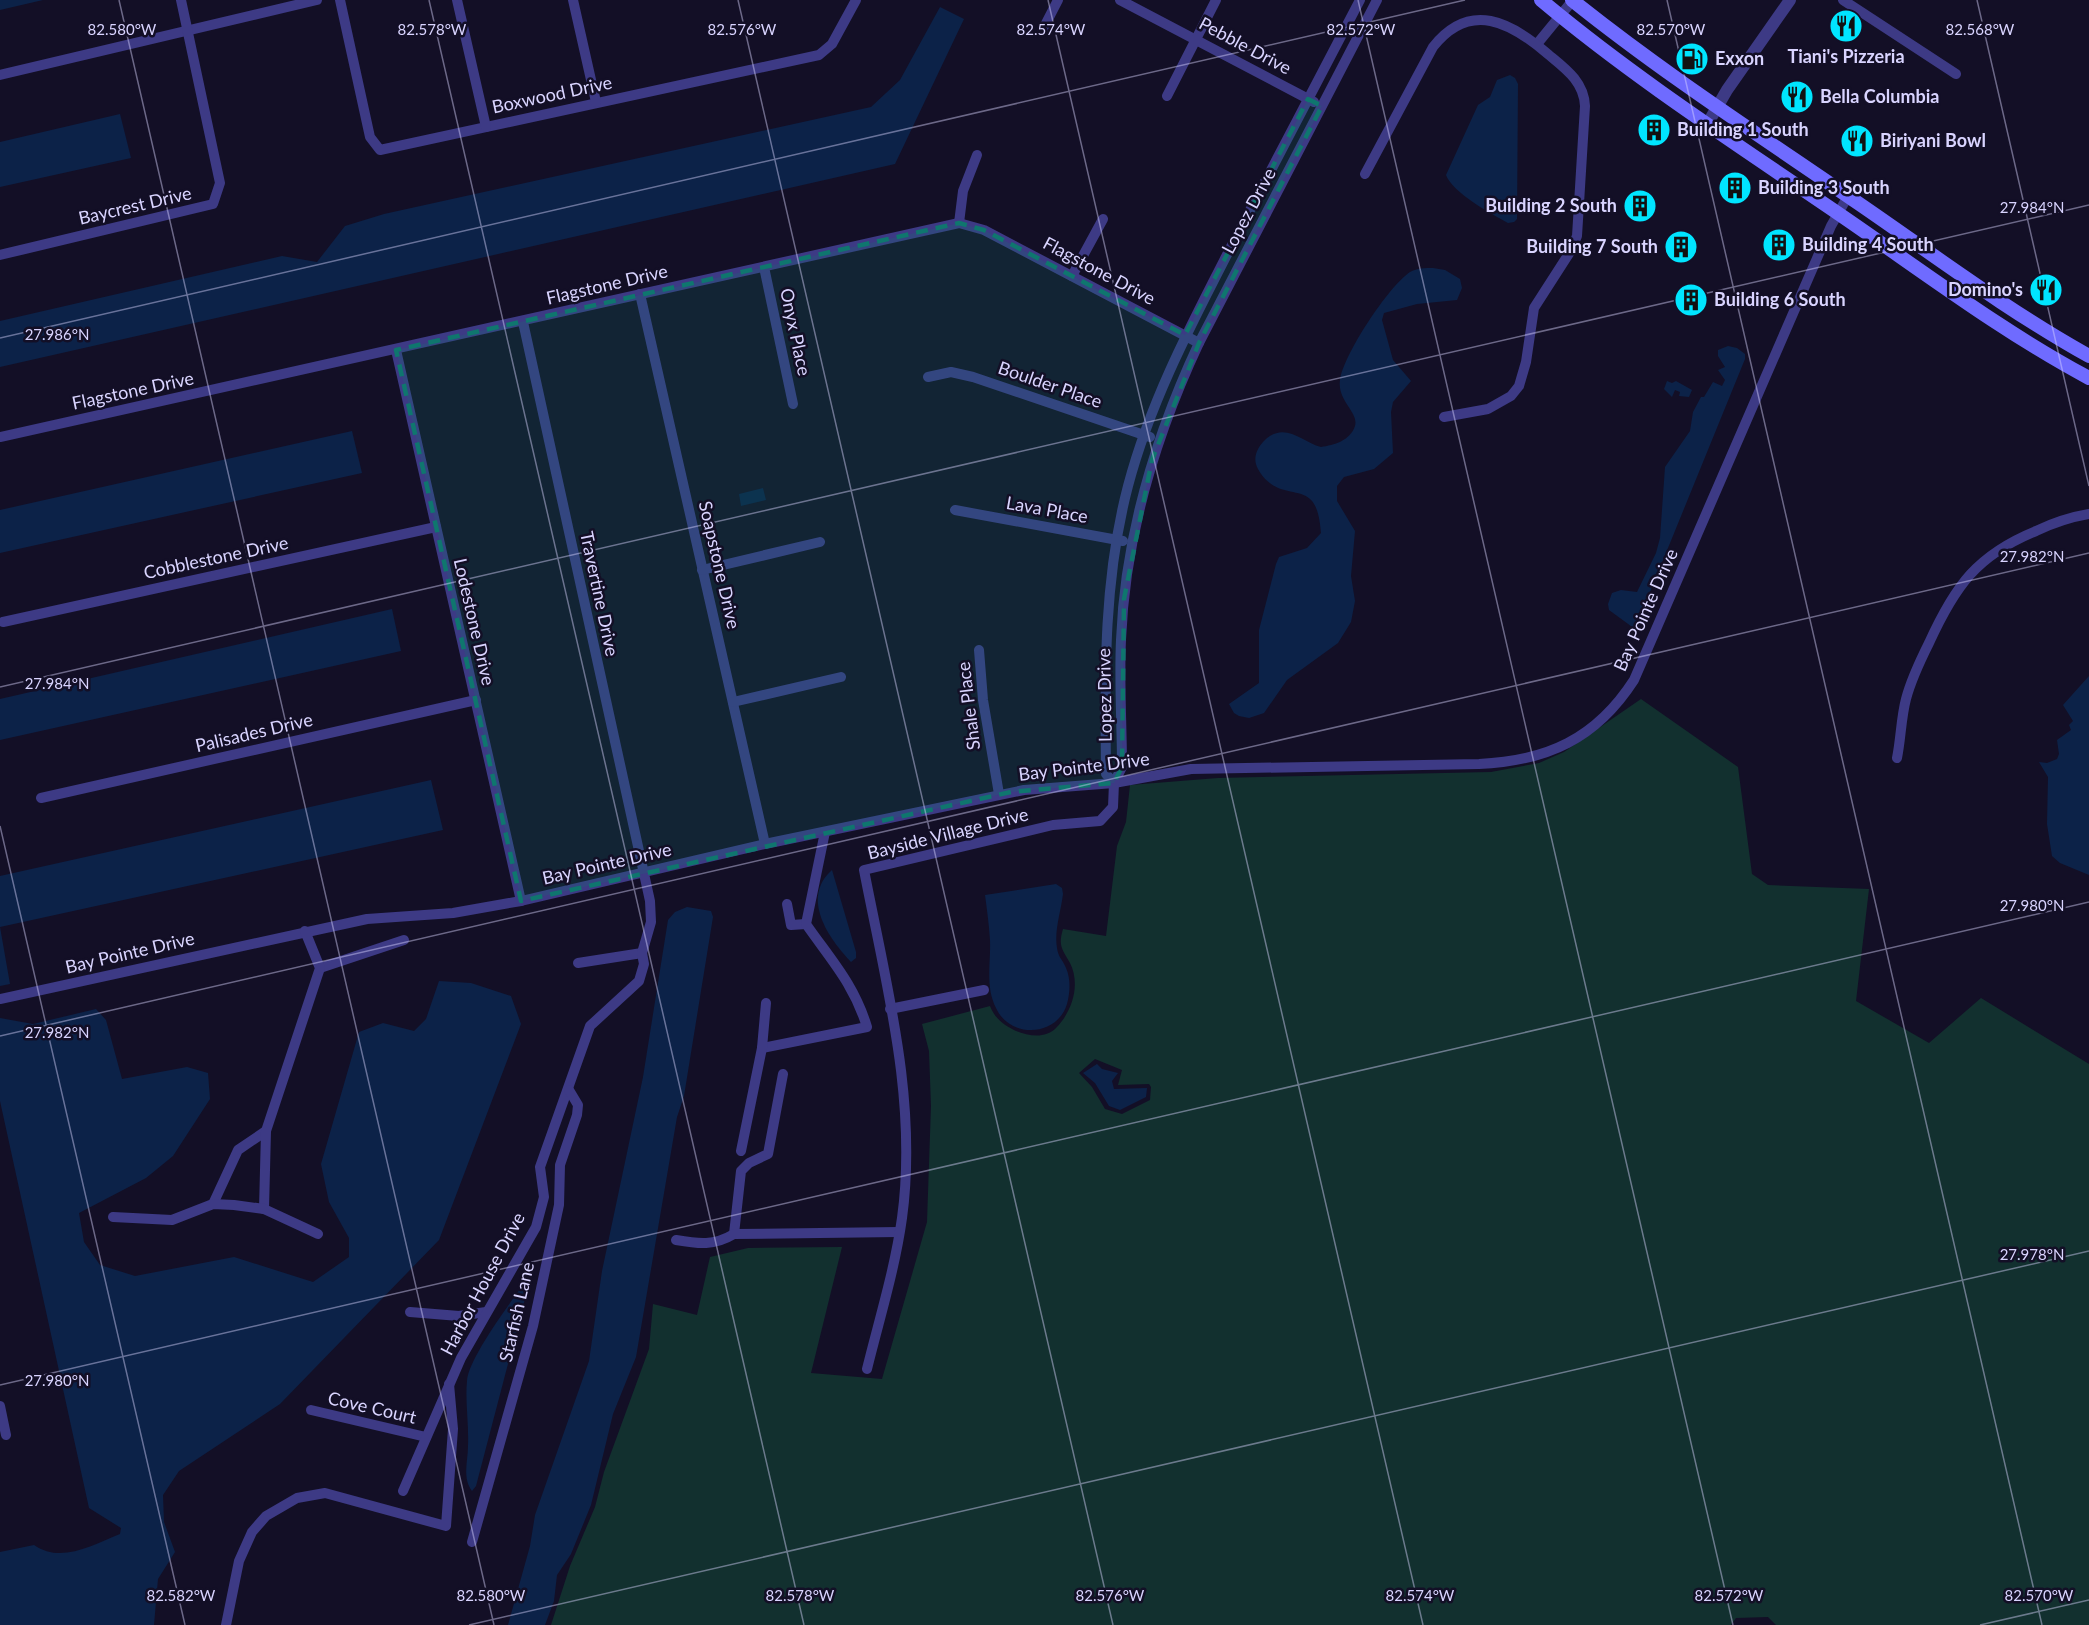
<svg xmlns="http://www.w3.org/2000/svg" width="2089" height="1625" font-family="Lato,sans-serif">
<rect width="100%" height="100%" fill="#130f26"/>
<!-- green -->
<path fill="#12302f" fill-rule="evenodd" d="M1641,699L1738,767L1752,874L1768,885L1869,889L1856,1001L1929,1043L1981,998L2089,1064V1625H1776L1768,1617L1736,1618L1731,1625H551L570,1566L595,1507L604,1472L649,1349L653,1304L697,1315L710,1257L748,1248L842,1247L811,1373L882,1379L927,1222L931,1106L929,1051L922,1024L990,1006C995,1019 1004,1025 1016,1031C1029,1036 1045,1039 1056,1028C1072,1012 1081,985 1070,963C1062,949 1058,946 1063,929L1106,936L1117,846L1126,822L1130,785L1218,778L1491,772L1539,763L1564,752ZM1095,1059L1122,1070L1118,1085L1149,1084L1151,1087L1150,1100L1122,1114L1105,1109L1092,1087L1079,1073Z"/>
<!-- water -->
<g fill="#0c2248">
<polygon points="0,0 43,0 0,10"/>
<polygon points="940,7 964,19 895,164 0,367 0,321 282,256 317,262 345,226 384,214 871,107 900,80"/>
<path d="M1510,75L1515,78L1518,84L1517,219L1514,222L1508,223C1490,213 1453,193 1446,175L1478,105L1490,97L1497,80Z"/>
<polygon points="120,114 131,158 0,187 0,142"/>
<path d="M1433,268L1445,270L1460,279L1462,288L1457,300L1417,304L1384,313L1382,320L1393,360L1411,381L1393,402L1391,412L1393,453L1374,469L1344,477L1337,486V501L1355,531L1351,576L1355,601L1351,622L1338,643L1287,680L1264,713L1249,718L1239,716L1234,713L1229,704L1259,683V630L1276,564L1279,557L1307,548L1321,533C1320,523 1319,510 1312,501C1300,486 1275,499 1258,469C1252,458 1257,448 1265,440C1285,421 1302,442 1321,447C1334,445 1350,441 1355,426C1359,412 1337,401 1340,380C1344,354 1388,287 1410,272C1417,268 1425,268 1433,268Z"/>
<polygon points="1728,346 1737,348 1745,354 1745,359 1635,629 1609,610 1608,604 1612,593 1621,590 1637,592 1656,553 1660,538 1665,467 1690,431 1693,412 1701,397 1704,397 1713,382 1722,386 1725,380 1718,370 1725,367 1718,356 1718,350"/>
<polygon points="1667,381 1672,383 1676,381 1692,390 1689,397 1679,396 1680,392 1675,390 1672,397 1664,389"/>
<polygon points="352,431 362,473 0,553 0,510"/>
<polygon points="763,488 766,500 741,506 739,494"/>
<polygon points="392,609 401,651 0,740 0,699"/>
<polygon points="2089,676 2089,875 2060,863 2052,856 2047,824 2048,777 2039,762 2047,763 2057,759 2059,754 2057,740 2071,730 2069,725 2073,721 2063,705"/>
<polygon points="431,780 443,830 0,927 10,984 0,986 0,876"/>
<path d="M832,870L856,952V958L851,962C829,939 800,898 832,870Z"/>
<path d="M1056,884L1062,888L1063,894C1061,911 1054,931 1057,948C1058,957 1063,960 1066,968C1071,979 1070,993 1067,1004C1057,1037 1010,1039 996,1008C985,986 991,963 990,940C989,925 987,910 985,895Z"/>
<polygon points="687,907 711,911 713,917 684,1096 677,1117 636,1357 613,1414 591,1505 571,1554 557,1575 554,1601 545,1625 508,1625 530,1546 535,1515 589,1361 602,1271 643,1077 668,920 675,912"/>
<path d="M439,981L471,983L511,996L521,1024L439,1240L280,1404L179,1471L163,1495L164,1522L175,1552L158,1579L154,1625H0V1552L34,1545C61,1564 92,1545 120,1534L121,1528L89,1508L0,1101V1018L33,1024L96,1009L106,1020L122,1079L187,1067L208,1073L210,1099L173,1156L146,1178L79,1213L84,1242L100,1265L135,1276L234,1257L313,1282L349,1257V1238L329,1202L321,1164L359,1032L383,1023L414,1031L426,1019Z"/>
<polygon points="1097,1064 1102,1069 1118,1073 1112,1081 1114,1089 1147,1088 1146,1097 1120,1110 1109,1106 1095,1083 1083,1073"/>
<path d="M525,1282V1299L476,1486L472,1491C462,1478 468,1461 468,1446C469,1424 465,1402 467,1381C468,1359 511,1302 525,1282Z"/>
</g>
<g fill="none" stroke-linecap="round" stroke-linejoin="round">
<!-- minor -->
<g stroke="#3d3a85" stroke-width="10">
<polyline points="340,0 370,137 380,150 819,55 832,44 856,0"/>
<polyline points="457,0 486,127"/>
<polyline points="573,0 596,102"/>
<polyline points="1120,0 1314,102"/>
<polyline points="1843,0 1956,74"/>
<polyline points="1042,31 1058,0"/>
<polyline points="1537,44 1573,0"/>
<polyline points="0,75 317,0"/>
<polyline points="1167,96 1216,0"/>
<path d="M1365,174L1433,47C1470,0 1511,22 1549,55C1566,69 1584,82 1585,106L1577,236L1570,252L1534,308L1526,362L1519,386L1511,396L1488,409L1444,417"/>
<polyline points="959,223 963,191 977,155"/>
<polyline points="0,255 213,204 220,183 181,0"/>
<polyline points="764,267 793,404"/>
<polyline points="1072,276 1103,219"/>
<polyline points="640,294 765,844"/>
<polyline points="396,350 521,901"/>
<polyline points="928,377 951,372 973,377 1150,437"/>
<polyline points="0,437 959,223 984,230 1199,343"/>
<polyline points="955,510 1123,541"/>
<polyline points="702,570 820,542"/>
<polyline points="3,622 436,527"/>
<polyline points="979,650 983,700 999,794"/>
<polyline points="733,702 841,677"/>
<path d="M1897,758C1901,738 1901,718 1906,699C1911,680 1920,661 1929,643C1955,586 1977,555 2036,531C2053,523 2071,517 2089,514"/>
<path d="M1114,783L1106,774C1105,677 1103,581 1128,486C1151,399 1193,321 1234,241C1276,161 1318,80 1360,0"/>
<polyline points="41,798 476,700"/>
<polyline points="787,904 791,925 806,924"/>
<polyline points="578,963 642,953"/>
<polyline points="320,968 404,940"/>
<path d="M0,999L367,919L453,913L521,901L765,844L1024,790L1114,783L1191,769L1479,764C1547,761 1596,739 1634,680L1831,226L1848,196"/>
<polyline points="890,1009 984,990"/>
<path d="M762,1048L867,1027C854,984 831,960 806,924L825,832"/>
<polyline points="741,1151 762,1048 766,1003"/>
<polyline points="213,1204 238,1150 266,1131"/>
<polyline points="264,1209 266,1131 320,968 305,931"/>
<polyline points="113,1217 172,1220 213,1204 234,1205 264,1209 318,1234"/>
<polyline points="734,1234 741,1171 749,1163 768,1154 783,1074"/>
<path d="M676,1240C699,1244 714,1246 734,1234L899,1232"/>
<polyline points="410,1312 459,1316 486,1312"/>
<path d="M867,1369C879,1320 895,1269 902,1218C918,1101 886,984 864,870L1053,825L1100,821L1113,807L1114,783L1122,767C1122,725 1119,682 1121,640C1125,536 1155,437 1199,343L1377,0"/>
<polyline points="0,1406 6,1435"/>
<polyline points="311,1410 426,1437"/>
<polyline points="403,1491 461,1358 536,1227 544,1197 540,1167 590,1026 639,981 644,964 642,953 651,922 650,901 523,322"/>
<polyline points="472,1542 533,1326 559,1205 560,1165 577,1115 578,1105 569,1090"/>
<polyline points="226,1625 239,1561 252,1532 266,1516 297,1498 325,1493 446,1526 453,1429 449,1384"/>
</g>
<!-- tertiary -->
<polyline stroke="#3d3a85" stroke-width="12" points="1708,123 1727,90 1790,0"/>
<!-- secondary -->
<g stroke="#6f6bff" stroke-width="14">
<path d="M1541,0C1634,78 1738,145 1839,214C1921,270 2001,331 2089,378"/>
<path d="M1572,0C1663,73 1762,137 1858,203C1934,255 2008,311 2089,356"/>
</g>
</g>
<!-- marked area -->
<path fill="#0f766e" fill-opacity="0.2" stroke="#0f766e" stroke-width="4.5" stroke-dasharray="12 8" stroke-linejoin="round" d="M1308,99L1322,106L1199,343L1152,460L1124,599L1122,767L1114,783L1011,792L521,901L396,350L959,223L984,230L1185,335Z"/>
<!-- ticks -->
<path fill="none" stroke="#d9d4ff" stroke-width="1.5" stroke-opacity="0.45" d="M119,0L494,1625M429,0L804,1625M738,0L1113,1625M1048,0L1423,1625M1358,0L1733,1625M1667,0L2042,1625M1977,0L2089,486M0,338L1465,0M0,687L2089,205M0,826L185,1625M0,1036L2089,553M0,1385L2089,902M469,1625L2089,1251M1980,1625L2089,1600"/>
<!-- icons -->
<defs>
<symbol id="restaurant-disc" viewBox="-11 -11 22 22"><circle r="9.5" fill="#00e5ff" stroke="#130f26"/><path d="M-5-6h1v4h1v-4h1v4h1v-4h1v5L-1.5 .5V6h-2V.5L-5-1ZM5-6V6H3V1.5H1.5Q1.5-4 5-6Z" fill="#111"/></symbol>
<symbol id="fuel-disc" viewBox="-11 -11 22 22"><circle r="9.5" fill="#00e5ff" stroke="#130f26"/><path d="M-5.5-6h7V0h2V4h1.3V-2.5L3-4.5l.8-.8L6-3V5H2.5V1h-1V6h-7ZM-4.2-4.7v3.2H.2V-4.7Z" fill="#111"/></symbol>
<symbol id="building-disc" viewBox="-11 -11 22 22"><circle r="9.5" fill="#00e5ff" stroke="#130f26"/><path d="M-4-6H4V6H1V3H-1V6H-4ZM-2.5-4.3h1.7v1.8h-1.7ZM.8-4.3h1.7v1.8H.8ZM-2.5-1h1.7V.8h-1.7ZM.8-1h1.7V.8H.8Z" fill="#111"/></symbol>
</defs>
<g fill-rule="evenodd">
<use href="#restaurant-disc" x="1827" y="7" width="38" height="38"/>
<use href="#fuel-disc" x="1673" y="40" width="38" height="38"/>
<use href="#restaurant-disc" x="1778" y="78" width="38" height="38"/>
<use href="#building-disc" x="1635" y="111" width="38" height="38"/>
<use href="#restaurant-disc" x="1838" y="122" width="38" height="38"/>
<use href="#building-disc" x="1716" y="169" width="38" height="38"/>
<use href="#building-disc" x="1621" y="187" width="38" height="38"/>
<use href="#building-disc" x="1760" y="226" width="38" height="38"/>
<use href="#building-disc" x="1662" y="228" width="38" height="38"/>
<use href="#restaurant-disc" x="2027" y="271" width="38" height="38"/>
<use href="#building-disc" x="1672" y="281" width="38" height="38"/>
</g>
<g text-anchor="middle" stroke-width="5" stroke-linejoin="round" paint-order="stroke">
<!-- street labels -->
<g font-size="18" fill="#d9d4ff" stroke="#130f26">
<text transform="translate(1245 46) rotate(28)" y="6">Pebble Drive</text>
<text transform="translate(552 95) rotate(-12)" y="6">Boxwood Drive</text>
<text transform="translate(135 206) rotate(-13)" y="6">Baycrest Drive</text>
<text transform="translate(1249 211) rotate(-62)" y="6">Lopez Drive</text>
<text transform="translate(1099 271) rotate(28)" y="6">Flagstone Drive</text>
<text transform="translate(607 285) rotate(-13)" y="6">Flagstone Drive</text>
<text transform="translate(795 332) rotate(78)" y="6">Onyx Place</text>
<text transform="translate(1050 385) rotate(19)" y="6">Boulder Place</text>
<text transform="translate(133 391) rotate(-12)" y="6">Flagstone Drive</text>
<text transform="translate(1047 510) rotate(10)" y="6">Lava Place</text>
<text transform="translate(216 558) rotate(-12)" y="6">Cobblestone Drive</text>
<text transform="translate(719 565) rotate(77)" y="6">Soapstone Drive</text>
<text transform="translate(599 594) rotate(78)" y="6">Travertine Drive</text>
<text transform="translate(1646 610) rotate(-66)" y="6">Bay Pointe Drive</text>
<text transform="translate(474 622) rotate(77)" y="6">Lodestone Drive</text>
<text transform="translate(1105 695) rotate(-91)" y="6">Lopez Drive</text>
<text transform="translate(969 706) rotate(-97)" y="6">Shale Place</text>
<text transform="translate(254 733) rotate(-13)" y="6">Palisades Drive</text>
<text transform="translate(1084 767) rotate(-7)" y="6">Bay Pointe Drive</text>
<text transform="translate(948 834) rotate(-14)" y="6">Bayside Village Drive</text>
<text transform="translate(607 864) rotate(-13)" y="6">Bay Pointe Drive</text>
<text transform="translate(130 953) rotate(-13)" y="6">Bay Pointe Drive</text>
<text transform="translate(483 1284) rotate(-62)" y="6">Harbor House Drive</text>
<text transform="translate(517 1312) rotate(-77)" y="6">Starfish Lane</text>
<text transform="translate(372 1408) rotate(13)" y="6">Cove Court</text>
</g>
<!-- poi labels -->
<g font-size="18" font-weight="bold" fill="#d9d4ff" stroke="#130f26" text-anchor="start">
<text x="1846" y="63" text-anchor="middle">Tiani's Pizzeria</text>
<text x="1715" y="65">Exxon</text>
<text x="1820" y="103">Bella Columbia</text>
<text x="1677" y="136">Building 1 South</text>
<text x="1880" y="147">Biriyani Bowl</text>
<text x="1758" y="194">Building 3 South</text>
<text x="1617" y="212" text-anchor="end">Building 2 South</text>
<text x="1802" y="251">Building 4 South</text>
<text x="1658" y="253" text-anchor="end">Building 7 South</text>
<text x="2023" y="296" text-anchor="end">Domino's</text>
<text x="1714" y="306">Building 6 South</text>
</g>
</g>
<g font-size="15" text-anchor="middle" fill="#d9d4ff" stroke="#130f26" stroke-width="5" stroke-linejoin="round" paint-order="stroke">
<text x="122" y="35">82.580°W</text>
<text x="432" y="35">82.578°W</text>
<text x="742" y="35">82.576°W</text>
<text x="1051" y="35">82.574°W</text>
<text x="1361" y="35">82.572°W</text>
<text x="1671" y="35">82.570°W</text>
<text x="1980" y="35">82.568°W</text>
<text x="2032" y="213">27.984°N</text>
<text x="57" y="340">27.986°N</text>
<text x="2032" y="562">27.982°N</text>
<text x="57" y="689">27.984°N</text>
<text x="2032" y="911">27.980°N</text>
<text x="57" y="1038">27.982°N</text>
<text x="2032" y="1260">27.978°N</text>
<text x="57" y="1386">27.980°N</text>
<text x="181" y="1601">82.582°W</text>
<text x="491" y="1601">82.580°W</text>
<text x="800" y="1601">82.578°W</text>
<text x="1110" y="1601">82.576°W</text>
<text x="1420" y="1601">82.574°W</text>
<text x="1729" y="1601">82.572°W</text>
<text x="2039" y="1601">82.570°W</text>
</g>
</svg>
